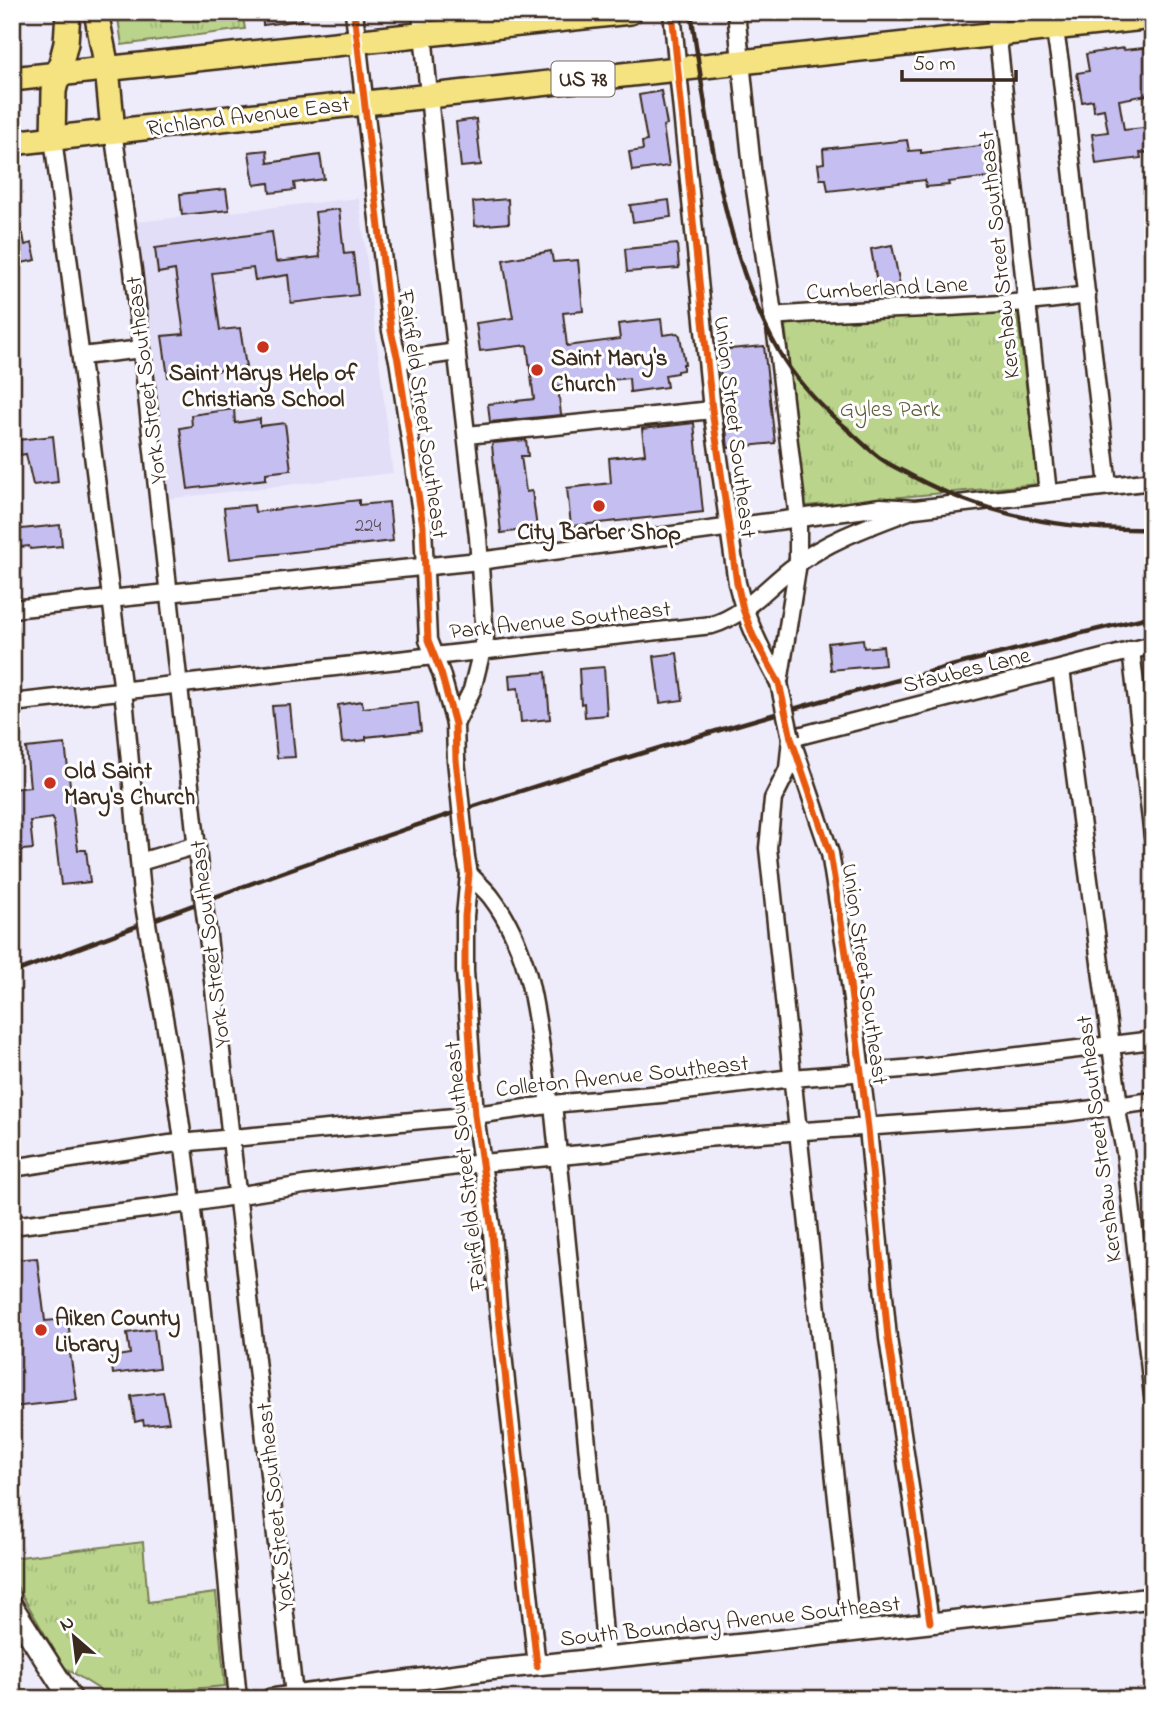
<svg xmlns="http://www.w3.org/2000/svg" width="1165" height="1711" font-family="'Indie Flower',sans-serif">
<defs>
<pattern id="park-tufts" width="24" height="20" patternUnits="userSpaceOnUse" patternTransform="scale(1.75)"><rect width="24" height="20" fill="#bad48c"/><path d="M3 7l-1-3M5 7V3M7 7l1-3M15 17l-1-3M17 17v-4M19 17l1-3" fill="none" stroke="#a1b678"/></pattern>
</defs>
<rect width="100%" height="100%" fill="#eeecfb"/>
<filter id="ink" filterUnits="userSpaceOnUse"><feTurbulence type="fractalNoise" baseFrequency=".0143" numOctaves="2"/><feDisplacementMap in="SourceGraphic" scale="14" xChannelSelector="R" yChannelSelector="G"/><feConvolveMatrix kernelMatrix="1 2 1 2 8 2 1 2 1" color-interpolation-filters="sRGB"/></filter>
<g filter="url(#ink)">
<!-- built -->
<polygon fill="#e2def8" points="359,198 393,473 166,499 135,222"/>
<!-- park -->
<g fill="url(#park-tufts)" stroke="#7a7f55" stroke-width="2">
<polygon points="117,12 242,12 245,29 122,45"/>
<polygon points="1017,311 1038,484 805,506 785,323"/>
<polygon points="143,1542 148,1602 216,1593 225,1686 110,1696 64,1667 12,1578 12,1558"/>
</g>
<!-- building -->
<g fill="#c5bff1" stroke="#3b2a1e" stroke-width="2">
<polygon points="262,12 301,12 302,20 263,25"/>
<polygon points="1153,47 1153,94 1119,100 1124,130 1153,127 1153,152 1140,153 1141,158 1096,164 1092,134 1108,132 1104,109 1094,111 1093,100 1082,102 1077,73 1089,71 1086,54 1124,48 1124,50"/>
<polygon points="661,91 667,125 663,126 669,166 632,171 629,152 643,150 642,142 647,141 639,95"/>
<polygon points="476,119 481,165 461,167 456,122"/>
<polygon points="907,140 909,151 921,150 921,153 987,145 991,177 948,182 949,185 926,187 925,180 828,191 826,179 820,179 818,164 824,163 823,149"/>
<polygon points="267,150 268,163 320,155 324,179 294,183 295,190 270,193 269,183 254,185 249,152"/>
<polygon points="226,189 229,210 182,215 180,194"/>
<polygon points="508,199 509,223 475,226 473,202"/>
<polygon points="669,200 671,217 633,222 630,205"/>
<polygon points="339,209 344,254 353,253 358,295 291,303 288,275 255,280 253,268 212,273 220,330 240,328 246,367 168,377 162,336 184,334 175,270 158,273 155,248 272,232 276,262 320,257 315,212"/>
<polygon points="23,234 25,245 32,243 36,260 12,265 12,236"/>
<polygon points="677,244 679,268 627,272 625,249"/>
<polygon points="892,245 900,285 878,289 871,249"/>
<polygon points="551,251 553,262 578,260 583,311 563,313 567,346 620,339 618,324 661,319 663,335 678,333 680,336 685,364 683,364 683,370 677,371 677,373 665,375 667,387 630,392 629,378 558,386 561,415 490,422 488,404 534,399 527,345 480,351 476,323 513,318 503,260"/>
<polygon points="764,346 775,443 728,448 718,350"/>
<polygon points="234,409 235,423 260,419 260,426 285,423 291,470 266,473 266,479 188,489 180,428 192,426 191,415"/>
<polygon points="694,423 703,512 571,526 567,488 611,483 609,458 645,454 642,429"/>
<polygon points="53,436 58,482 33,485 26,454 20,455 18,440"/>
<polygon points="526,440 528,456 521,456 526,492 532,491 537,528 501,533 492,445 493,443"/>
<polygon points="359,500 359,505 389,502 393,541 230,559 224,508 254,505 255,512"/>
<polygon points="60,525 62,546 30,549 29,546 12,548 12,530"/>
<polygon points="863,639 864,648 883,646 885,665 831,670 828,643"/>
<polygon points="677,653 683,700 660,703 654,656"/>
<polygon points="604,667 607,715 585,717 584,703 581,704 579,669"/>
<polygon points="546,672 550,719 521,722 518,688 510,689 509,675"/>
<polygon points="362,701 363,708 418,702 421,731 366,737 366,740 342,743 338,705"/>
<polygon points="290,705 295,757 277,758 272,706"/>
<polygon points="65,744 78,850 86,850 90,882 61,885 53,818 30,821 33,849 12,851 12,789 30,787 26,748"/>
<polygon points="37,1258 45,1321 68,1319 70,1338 68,1339 77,1400 12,1407 12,1260"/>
<polygon points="154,1329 159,1368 113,1374 111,1357 130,1354 127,1333"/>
<polygon points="163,1392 169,1422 144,1425 143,1420 135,1422 131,1396"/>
</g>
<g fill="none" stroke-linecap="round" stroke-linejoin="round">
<defs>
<g id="minor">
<polyline points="354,12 391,331 398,360 423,526 428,640 441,673 455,724 456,760"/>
<polyline points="421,12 440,209 478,537 485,638 472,690 455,724"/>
<path d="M672,12L712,410L737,583C746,620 761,650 779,683"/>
<polyline points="736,12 752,168 778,349 798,520 798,563 779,683"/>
<polyline points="995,12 1048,493"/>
<polyline points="1052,12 1060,63 1108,486"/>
<polyline points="113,131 133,270 199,867"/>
<polyline points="53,138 125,708 142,893"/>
<path d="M773,316C877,307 983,310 1087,295"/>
<polyline points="82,356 142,349"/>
<polyline points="398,360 457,352"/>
<polyline points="467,435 712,410"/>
<polyline points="12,609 479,561 881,507 915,509 1153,481"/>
<polyline points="1131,650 1153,837"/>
<polyline points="1061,669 1119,1106 1117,1111 1125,1152 1153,1396"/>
<path d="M12,703L712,625C746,615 768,585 796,565C829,540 870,526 909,511"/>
<polyline points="791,738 788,769 773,799 768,848 851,1631"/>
<polyline points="791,738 1153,645"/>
<polyline points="792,741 830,853 847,960 868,1128 888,1338 930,1622"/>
<polyline points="466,857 469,874 465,916 465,971 475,1115 492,1232 498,1308 537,1666"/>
<polyline points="140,862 197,845"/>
<path d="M469,874C476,882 485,889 491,897C537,957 537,1033 549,1104"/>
<polyline points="208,936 294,1695"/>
<path d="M152,953C201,1199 214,1450 238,1699"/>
<polyline points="553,1104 592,1494 606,1658"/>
<polyline points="12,1168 170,1144 475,1115 563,1103 661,1094 792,1078 927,1067 1153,1040"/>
<polyline points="12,1226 191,1203 304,1185 482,1163 604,1152 704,1138 1064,1113 1153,1101"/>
</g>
<polyline id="tertiary" points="271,1699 488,1670 743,1644 1153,1598"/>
<polyline id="secondary" points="12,1607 71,1699"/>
<g id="primary">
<polyline points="96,12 107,68 113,131"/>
<polyline points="12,79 630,12"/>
<polyline points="53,138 54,91 66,43 68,12"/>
<path d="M12,143C392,99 772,57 1153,17"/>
</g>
</defs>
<!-- minor casing -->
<use href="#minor" stroke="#3b2a1e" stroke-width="21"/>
<!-- tertiary casing -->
<use href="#tertiary" stroke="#3b2a1e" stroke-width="24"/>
<!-- secondary casing -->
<use href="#secondary" stroke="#3b2a1e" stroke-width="26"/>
<!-- primary casing -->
<use href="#primary" stroke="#3b2a1e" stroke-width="28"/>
<!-- minor -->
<use href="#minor" stroke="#fff" stroke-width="16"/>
<!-- tertiary -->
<use href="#tertiary" stroke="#fff" stroke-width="19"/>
<!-- secondary -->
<use href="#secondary" stroke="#fff" stroke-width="21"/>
<!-- primary -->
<use href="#primary" stroke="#f5e381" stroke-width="23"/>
<!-- rail -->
<g stroke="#3b2a1e" stroke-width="4.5">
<path d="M691,12C707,119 724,256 778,350C795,380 818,404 844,426C855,436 867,448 880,458C889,465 901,470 912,476C986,516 1069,531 1153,529"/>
<path d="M12,973C112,936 211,897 311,862C586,764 869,683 1153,616"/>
</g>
<defs>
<g id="minor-bridge">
<polyline points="779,683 791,738"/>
<polyline points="456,760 466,857"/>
<polyline points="199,867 208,936"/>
<polyline points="142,893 152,953"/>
</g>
</defs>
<!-- minor-bridge casing -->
<use href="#minor-bridge" stroke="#3b2a1e" stroke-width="21" stroke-linecap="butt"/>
<!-- minor-bridge -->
<use href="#minor-bridge" stroke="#fff" stroke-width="16"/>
<defs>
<g id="cycleway">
<polyline points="354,12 391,331 398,360 423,526 428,640 441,673 455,724 456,760 469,874 465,916 465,971 475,1115 492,1232 498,1308 537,1666"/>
<polyline points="672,12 712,410 737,583 743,609 753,636 779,683 791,738 830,853 847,960 868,1128 888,1338 930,1622"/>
</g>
</defs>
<!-- cycleway casing -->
<use href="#cycleway" stroke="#fff" stroke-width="11"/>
<!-- cycleway -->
<use href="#cycleway" stroke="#e8590c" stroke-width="7"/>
</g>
</g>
<!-- markers -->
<g fill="#c8321e" stroke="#fff" stroke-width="2.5">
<circle cx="263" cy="347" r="7"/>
<circle cx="537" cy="370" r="7"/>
<circle cx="599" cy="506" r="7"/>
<circle cx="50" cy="783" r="7"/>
<circle cx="41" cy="1330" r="7"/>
</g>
<g text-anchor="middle" stroke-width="6" stroke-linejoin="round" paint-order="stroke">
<!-- number labels -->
<g font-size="19" fill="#5e4f53">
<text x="368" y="531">224</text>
</g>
<!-- shield labels -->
<rect fill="#fff" stroke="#766a62" stroke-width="2" x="551.5" y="61.5" width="63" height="35" rx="5"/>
<g font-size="21" font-weight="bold" fill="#3b2a1e">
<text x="583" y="86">US 78</text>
</g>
<!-- street labels -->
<g font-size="23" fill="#3b2a1e" stroke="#fff">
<text transform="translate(248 115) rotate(-7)" y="8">Richland Avenue East</text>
<text transform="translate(998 255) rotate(-96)" y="8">Kershaw Street Southeast</text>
<text transform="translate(887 287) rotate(-3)" y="8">Cumberland Lane</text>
<text transform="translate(145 380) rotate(-97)" y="8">York Street Southeast</text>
<text transform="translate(424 414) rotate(82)" y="8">Fairfield Street Southeast</text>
<text transform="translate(736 427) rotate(83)" y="8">Union Street Southeast</text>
<text transform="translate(560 619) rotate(-6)" y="8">Park Avenue Southeast</text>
<text transform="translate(966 669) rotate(-14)" y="8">Staubes Lane</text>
<text transform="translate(209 944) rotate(-97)" y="8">York Street Southeast</text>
<text transform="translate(866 974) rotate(82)" y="8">Union Street Southeast</text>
<text transform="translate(622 1075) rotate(-6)" y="8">Colleton Avenue Southeast</text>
<text transform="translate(1098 1139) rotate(-97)" y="8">Kershaw Street Southeast</text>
<text transform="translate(464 1166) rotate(-96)" y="8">Fairfield Street Southeast</text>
<text transform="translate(274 1507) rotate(-96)" y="8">York Street Southeast</text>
<text transform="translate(730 1620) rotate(-6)" y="8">South Boundary Avenue Southeast</text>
</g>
<!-- poi labels -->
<g font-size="23" font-weight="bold" fill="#3b2a1e" stroke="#fff" text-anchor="start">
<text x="551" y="365">Saint Mary's<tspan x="551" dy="26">Church</tspan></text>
<text x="263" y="380" text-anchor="middle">Saint Marys Help of<tspan x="263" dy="26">Christians School</tspan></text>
<text x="599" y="539" text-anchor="middle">City Barber Shop</text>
<text x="64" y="778">Old Saint<tspan x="64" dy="26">Mary's Church</tspan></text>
<text x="55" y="1325">Aiken County<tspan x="55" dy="26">Library</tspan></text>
</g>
<!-- park labels -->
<g font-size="23" fill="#615d3f" stroke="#fff">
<text x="890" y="416">Gyles Park</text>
</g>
</g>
<!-- margin -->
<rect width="1165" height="1711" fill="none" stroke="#fff" stroke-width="42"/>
<rect x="21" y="21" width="1123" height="1669" fill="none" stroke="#3b2a1e" stroke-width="2.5" filter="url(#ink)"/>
<!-- north arrow -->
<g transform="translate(74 1637) rotate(332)" stroke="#ffffff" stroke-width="5" paint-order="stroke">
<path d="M0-5L12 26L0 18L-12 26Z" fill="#3b2a1e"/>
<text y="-10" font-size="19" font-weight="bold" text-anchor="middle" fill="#3b2a1e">N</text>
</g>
<!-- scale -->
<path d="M902 70v10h114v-10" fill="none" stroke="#3b2a1e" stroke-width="3.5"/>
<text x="913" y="70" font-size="21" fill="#3b2a1e" stroke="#ffffff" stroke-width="5" paint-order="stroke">50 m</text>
</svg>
